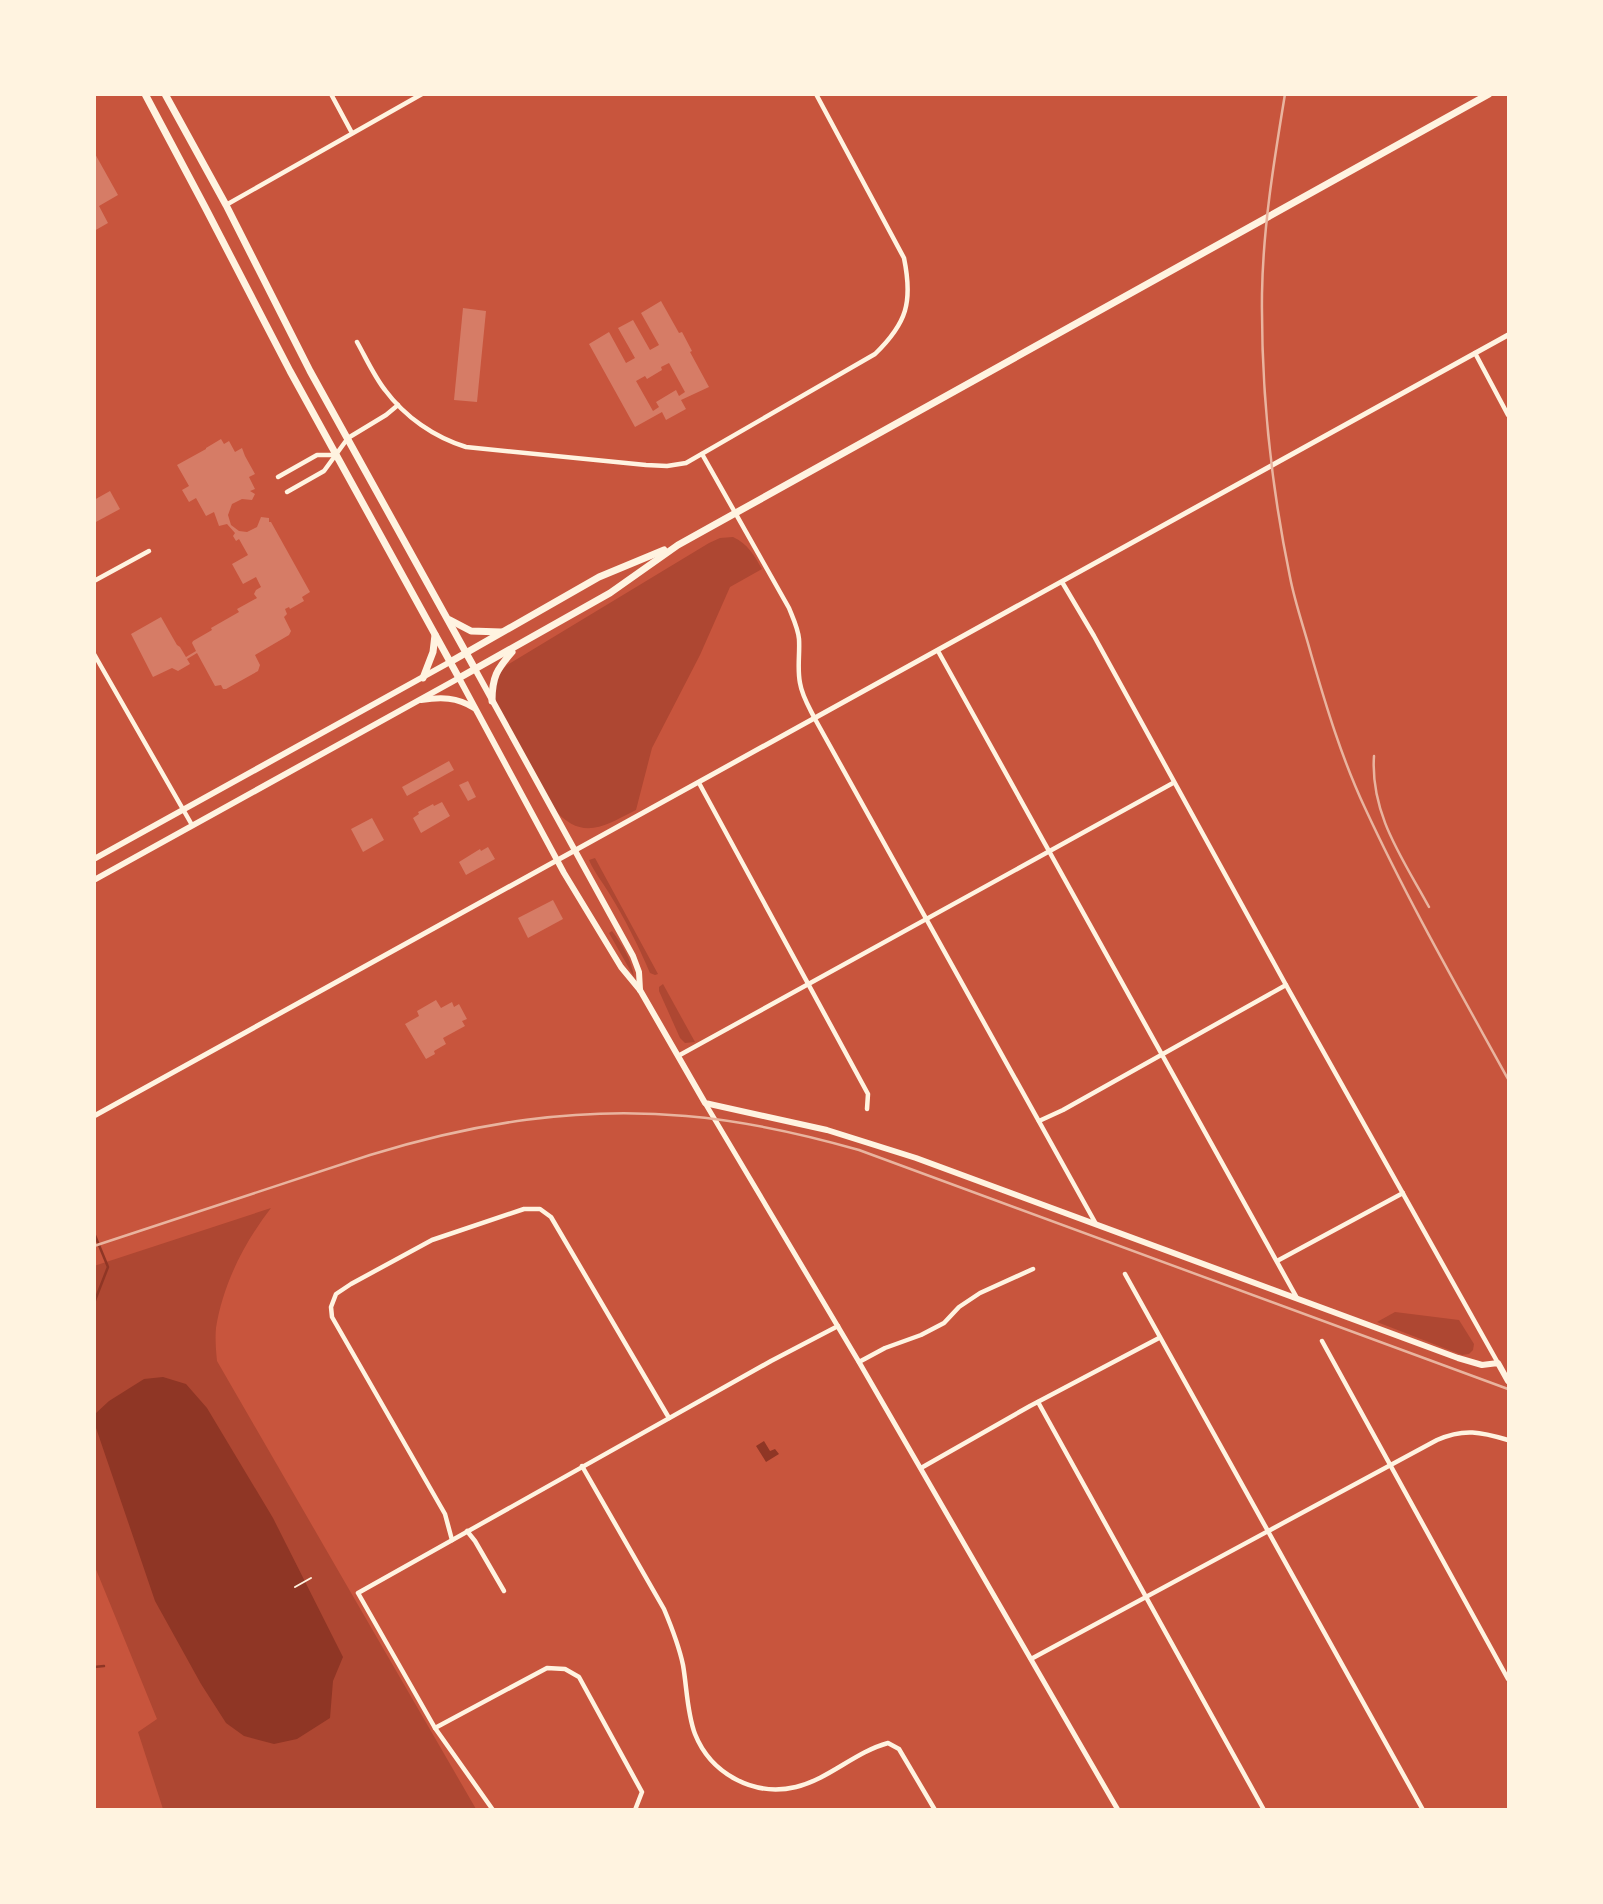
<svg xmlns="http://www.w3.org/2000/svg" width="1603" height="1904" font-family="'PT Sans Narrow',sans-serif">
<rect width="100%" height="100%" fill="#c8553d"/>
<!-- green -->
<g fill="#ae4732">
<path d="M733,537C748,544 754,555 762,569L730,587L700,655L652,748L636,810C602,827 582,842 552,807L495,700C495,685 496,676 507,665L709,543L720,538Z"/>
<path d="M595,858L658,974L655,975L650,973C638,945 625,919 609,893C603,883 594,872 589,860Z"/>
<path d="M612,931C622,944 632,961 634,977L609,933Z"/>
<polygon points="663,984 695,1042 685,1043 680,1038 659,991 659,987"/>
<path d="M271,1208C244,1243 223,1284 216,1328C215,1339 216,1350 217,1361L476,1809H163L138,1732L157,1719L95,1567L94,1266Z"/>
<polygon points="1395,1312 1459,1320 1474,1344 1473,1350 1469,1354 1462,1355 1377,1322"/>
</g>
<!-- water -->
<g fill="#8f3625">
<polygon points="163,1377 186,1384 207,1408 273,1518 343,1657 333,1681 330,1718 297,1739 274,1744 244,1736 226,1723 201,1684 155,1601 95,1425 95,1414 109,1401 144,1379"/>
<polygon points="764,1441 770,1451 775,1449 779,1454 766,1462 756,1446"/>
</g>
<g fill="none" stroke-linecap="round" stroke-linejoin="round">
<!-- stream -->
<g stroke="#8f3625" stroke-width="2.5">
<polyline points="94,1233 108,1267 94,1303"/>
<polyline points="94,1667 104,1666"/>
</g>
</g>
<!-- building -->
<g fill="#d67c66" fill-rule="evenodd">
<polygon points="94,152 118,195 99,206 108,223 94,231"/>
<path d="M661,301L679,333L682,332L692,351L690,352L709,387L681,400L686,409L666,420L662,412L635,427L589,344L609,332L626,363L635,358L618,328L633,320L650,350L659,345L641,313ZM669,363L685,392L679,396L676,390L656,402L659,407L653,411L636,381L645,376L647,379L662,370L661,367Z"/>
<polygon points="463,308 486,311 477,402 454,400"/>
<polygon points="221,439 224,444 229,441 235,452 242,448 245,456 255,474 249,477 255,489 250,491 255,494 252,500 242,499 232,504 228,515 231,525 239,531 247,532 257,527 261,517 269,518 269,522 271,522 310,592 302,597 304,601 290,609 289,607 285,609 287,614 284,617 291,631 289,635 255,655 260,665 258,671 226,689 223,689 221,685 215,686 197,653 187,659 190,664 178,671 172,668 153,677 131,634 161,617 177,645 180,647 186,657 196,651 192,643 193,641 212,630 211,628 239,612 237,609 257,598 254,594 256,590 261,587 256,577 243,584 232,564 248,555 239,539 236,541 233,536 235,533 227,524 219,526 214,512 206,516 196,498 189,502 182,490 189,486 177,465 206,449 206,448"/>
<polygon points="110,491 120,509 94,523 94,500"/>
<polygon points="449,761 454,770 407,796 402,787"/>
<polygon points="468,781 476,797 468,801 459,785"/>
<polygon points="442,802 450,816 421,833 413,818 419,814 418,812 433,804 434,806"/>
<polygon points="372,818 384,840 363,852 351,829"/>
<polygon points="488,847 495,859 466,875 459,862 480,849 481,851"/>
<polygon points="553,900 563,919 528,938 518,918"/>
<polygon points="436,1000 441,1008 452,1002 454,1007 459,1004 467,1019 462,1021 465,1026 443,1038 446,1044 434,1051 435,1054 426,1059 405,1024 419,1016 417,1011"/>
</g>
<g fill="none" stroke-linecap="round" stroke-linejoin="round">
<!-- path -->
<polyline stroke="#fff3e0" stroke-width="2" points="295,1587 311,1578"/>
<!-- minor -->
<g stroke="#fff3e0" stroke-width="4.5">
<polyline points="331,94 352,133"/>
<polyline points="226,205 422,94"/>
<path d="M357,342C366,358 374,376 385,390C405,417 434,437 466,447L646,465L667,466L686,463L875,354C907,323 913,302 904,258L816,94"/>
<polyline points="1475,353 1508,415"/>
<path d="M702,454L789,608C793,618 798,628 799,639C800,654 797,668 800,683C802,696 809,707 815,719L1096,1224"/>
<polyline points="278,477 317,455 335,455"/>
<polyline points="287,492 324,471 348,438 386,415 398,405"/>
<polyline points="94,581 149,551"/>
<polyline points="1062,582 1094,636 1286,985 1498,1363"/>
<polyline points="938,651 1297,1298"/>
<polyline points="94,654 192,825"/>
<polyline points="699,783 868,1094 867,1109"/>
<polyline points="678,1056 1173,783"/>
<polyline points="1039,1121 1063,1110 1286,985"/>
<polyline points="1277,1261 1403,1193"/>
<polyline points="1125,1274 1423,1810"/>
<polyline points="1322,1341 1508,1679"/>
<polyline points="859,1362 885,1348 921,1335 944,1323 959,1307 980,1293 1033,1269"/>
<polyline points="1038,1402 1264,1810"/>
<path d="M582,1466L664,1609C672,1628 679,1646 683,1665C687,1688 687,1713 695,1734C711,1774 754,1797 796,1787C829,1779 855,1752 888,1743L899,1749L935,1810"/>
<polyline points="921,1468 1030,1406 1159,1338"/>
<polyline points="467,1531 475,1541 504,1591"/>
<polyline points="452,1540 445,1514 332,1317 331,1307 336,1294 351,1284 432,1240 524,1209 540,1209 551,1217 669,1418"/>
<path d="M1031,1659L1437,1440C1464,1428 1481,1432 1508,1440"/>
<polyline points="435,1728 547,1668 565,1669 579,1677 642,1792 635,1810"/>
<polyline points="493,1810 435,1728 358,1593 771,1361 838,1326"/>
</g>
<!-- tertiary -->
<g stroke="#fff3e0" stroke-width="5">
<polyline points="705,1103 859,1362 1118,1810"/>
<polyline points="94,1116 1508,335"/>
</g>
<!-- secondary -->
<g stroke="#fff3e0" stroke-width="6">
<polyline points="475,669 633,956 639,972 640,990"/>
<polyline points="459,678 564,873 621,967 640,990 705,1103 827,1130 916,1158 1458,1358 1482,1365 1498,1363 1508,1381"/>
<path d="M421,700C441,697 457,697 474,708"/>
</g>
<!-- primary -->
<g stroke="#fff3e0" stroke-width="6">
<polyline points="94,859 450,662"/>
<polyline points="94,880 459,678"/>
</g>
<!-- trunk -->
<g stroke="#fff3e0" stroke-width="7">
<polyline points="145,94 205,207 290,371 459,678 610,593 678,545 1489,94"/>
<polyline points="165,94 226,205 310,371 475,669"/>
<polyline points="450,620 471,631 501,632"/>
<polyline points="450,662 599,577 664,550"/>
<polyline points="423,678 433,652 435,635"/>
<path d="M492,701C492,677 497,669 512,652"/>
</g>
<!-- rail -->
<g stroke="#e9b49f" stroke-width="2.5">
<path d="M1285,94C1274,161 1263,227 1262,294C1261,388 1271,485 1290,577C1295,603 1304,628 1311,654C1326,706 1342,759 1365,808C1408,901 1459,990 1508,1079"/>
<path d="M1374,756C1370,814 1403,859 1429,907"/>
<path d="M94,1246L370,1155C474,1123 578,1106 686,1116C745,1121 803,1134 859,1150L1508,1389"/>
</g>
</g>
<!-- border -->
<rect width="1603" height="1904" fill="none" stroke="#fff3e0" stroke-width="192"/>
</svg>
